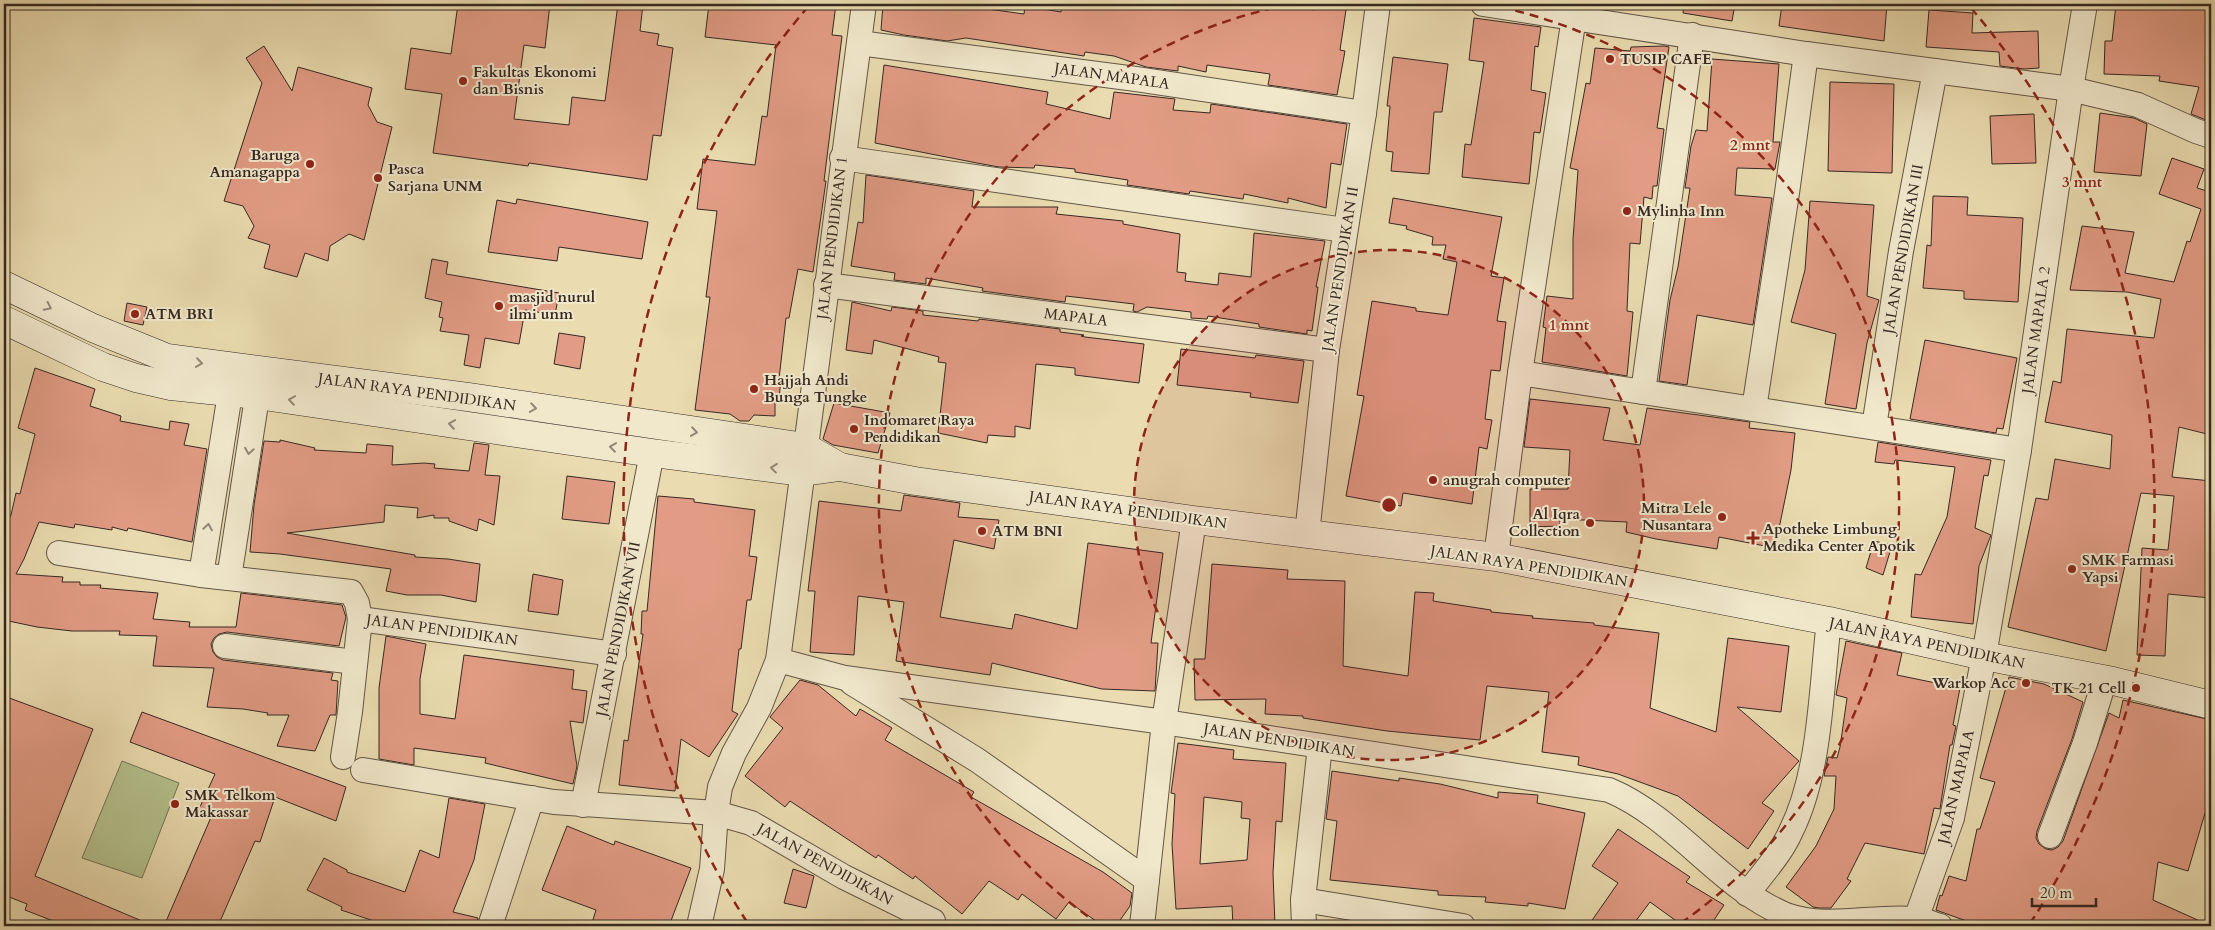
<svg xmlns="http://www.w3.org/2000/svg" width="2215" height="930" font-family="Cardo,serif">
<rect width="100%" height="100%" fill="#eadcb0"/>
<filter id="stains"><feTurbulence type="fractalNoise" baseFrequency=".004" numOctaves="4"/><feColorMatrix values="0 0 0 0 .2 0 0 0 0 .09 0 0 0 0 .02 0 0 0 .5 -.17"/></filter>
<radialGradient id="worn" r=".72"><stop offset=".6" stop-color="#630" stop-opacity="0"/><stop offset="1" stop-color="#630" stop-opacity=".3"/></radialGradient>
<!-- green -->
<polygon fill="#b4c18d" stroke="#747458" points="122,761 179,783 142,878 82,858"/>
<!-- building -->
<g fill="#e29c85" stroke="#352823" fill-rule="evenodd">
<polygon points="458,4 550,4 545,48 524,45 514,119 569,125 572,97 605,101 618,4 643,4 640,31 659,34 657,45 673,48 661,136 653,135 647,180 529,163 528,166 433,153 442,94 405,89 411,48 451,54"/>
<polygon points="709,4 836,4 832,35 842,36 824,181 826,181 813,272 798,269 789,318 786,318 779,379 781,380 779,398 775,398 775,416 754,415 749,421 740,421 730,414 695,410 710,297 706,297 717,211 697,209 703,159 755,165 762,116 767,117 776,45 705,37"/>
<polygon points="883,4 966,4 966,6 1024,14 1025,6 1061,12 1062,4 1290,4 1314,10 1316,4 1346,10 1340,50 1345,51 1337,95 1268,85 1270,74 1207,65 1206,72 1178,66 1178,71 1146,67 1114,56 1085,52 1084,56 966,38 947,41 904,35 881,30"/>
<polygon points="1684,4 1735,4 1732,21 1683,13"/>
<polygon points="1782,4 1887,4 1884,41 1779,26"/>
<polygon points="2116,4 2211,4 2211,122 2191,114 2199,87 2159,81 2160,76 2104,74 2105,41 2112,41"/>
<polygon points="1929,10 1973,13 1972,33 2038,31 2039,68 2024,69 2000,66 1999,52 1926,47"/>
<polygon points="1474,18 1541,27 1538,47 1535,46 1531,90 1546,93 1540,133 1534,132 1529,184 1462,177 1465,144 1471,145 1484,62 1469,60"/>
<polygon points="264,46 292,91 298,67 372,88 368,105 377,122 392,127 364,240 349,234 330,246 328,261 305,253 297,277 264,268 270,245 248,238 254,226 243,206 224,201 262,83 246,58"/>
<polygon points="1664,46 1669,47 1657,128 1664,129 1657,186 1653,186 1652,199 1644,197 1640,244 1630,243 1627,311 1633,312 1627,376 1542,362 1546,328 1543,327 1547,296 1573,299 1573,239 1578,170 1570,168 1586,83 1590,84 1595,48 1630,51 1631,47"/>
<polygon points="1393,57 1448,64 1442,112 1434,112 1429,174 1391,171 1393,152 1386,151 1390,106 1387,106"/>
<polygon points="1712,59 1779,64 1773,142 1780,142 1775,169 1737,168 1735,195 1772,198 1753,325 1697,315 1687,385 1659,381 1670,300 1678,267 1690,188 1685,188 1691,146 1696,130 1707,131"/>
<polygon points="884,65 1048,92 1046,104 1110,119 1114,92 1175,99 1173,110 1210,113 1211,104 1347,124 1341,165 1331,163 1326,208 1288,198 1288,203 1244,194 1243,199 1190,191 1189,194 1127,185 1128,180 1075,172 1075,169 1035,165 1034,168 999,167 977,163 875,143"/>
<polygon points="1830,82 1894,84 1892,173 1828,171"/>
<polygon points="2100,113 2134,118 2147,124 2141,176 2094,172"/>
<polygon points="2034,114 2036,163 1992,164 1990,116"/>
<polygon points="2172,158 2204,169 2197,188 2207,191 2208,187 2211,188 2211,435 2179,427 2172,477 2211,481 2211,598 2168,594 2165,656 2137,655 2142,548 2168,550 2174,496 2141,493 2106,651 2008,627 2036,498 2048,500 2055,459 2110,469 2112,435 2045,422 2053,381 2061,383 2067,329 2154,338 2161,299 2127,292 2070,290 2082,226 2134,232 2125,273 2174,282 2187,241 2190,242 2201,209 2159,194"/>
<polygon points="866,175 974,191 972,207 1058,207 1056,214 1123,221 1123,224 1180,234 1177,272 1186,273 1185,281 1218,285 1219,273 1251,277 1254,233 1325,241 1316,287 1318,287 1312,331 1307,330 1307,334 1259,327 1259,324 1208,316 1207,319 1191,318 1191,312 1147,307 1137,312 1133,311 1134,304 1066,296 1065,302 982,291 983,288 926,278 926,284 894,280 895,273 851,266 858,222 863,223"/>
<polygon points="1933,196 1968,197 1967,215 2023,218 2018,302 1964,299 1964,291 1923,288 1927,245 1931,246"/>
<polygon points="1393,198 1502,217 1491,276 1504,278 1497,321 1506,322 1500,371 1491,370 1485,419 1492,420 1487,449 1479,447 1472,504 1403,493 1401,506 1346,496 1364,396 1357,395 1372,301 1416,308 1416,311 1448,315 1457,262 1443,259 1446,245 1432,245 1433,237 1406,229 1407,226 1389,223"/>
<polygon points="517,199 648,222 642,259 559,247 557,261 488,252 497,200 516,204"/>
<polygon points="1810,201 1874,205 1867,296 1879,300 1867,343 1856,409 1825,404 1836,334 1791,322 1805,270"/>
<polygon points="432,259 448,262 446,274 559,293 555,315 525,310 519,344 485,338 480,368 464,365 469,335 440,331 443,318 439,317 442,302 425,298"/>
<polygon points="852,302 891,311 892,307 923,311 923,315 978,321 979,319 1060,329 1060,332 1084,335 1081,336 1085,337 1144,344 1139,383 1075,375 1075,368 1036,364 1030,429 1015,426 1015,437 988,435 987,443 938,433 946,363 938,362 939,357 874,340 872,354 846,350"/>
<polygon points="127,303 147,307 143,325 124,321"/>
<polygon points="559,333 585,337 580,369 554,364"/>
<polygon points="1925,340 2017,358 2003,429 1997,428 1996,433 1910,419"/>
<polygon points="1181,349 1255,358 1256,355 1304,361 1298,403 1250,397 1251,393 1177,385"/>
<polygon points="35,368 95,389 90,406 121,416 120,421 169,430 170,421 189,424 184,445 207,449 192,542 128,528 127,531 112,527 112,530 75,524 74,528 39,522 24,559 16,574 63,577 62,582 80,582 80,585 101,585 100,588 158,593 153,619 190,622 189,627 236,627 241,593 342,605 346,617 339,646 227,632 219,634 214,638 211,644 213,652 217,657 223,660 333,673 331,680 338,681 336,715 330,715 315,751 277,746 289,715 267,715 268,713 243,709 207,707 214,668 153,666 157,636 119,635 120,631 72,631 37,627 4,620 4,528 11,515 16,493 20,494 35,434 18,428"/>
<polygon points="1530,399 1610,408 1603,440 1640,445 1647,408 1750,422 1749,428 1795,433 1791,470 1775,548 1719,537 1717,549 1656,539 1626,532 1627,522 1560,519 1560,526 1530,527 1530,489 1568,489 1570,450 1524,447"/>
<polygon points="834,403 890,413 878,453 833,445 823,439"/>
<polygon points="280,440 315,448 314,450 366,453 367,444 393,446 392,465 424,463 435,464 434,468 469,471 474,443 489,445 485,475 500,476 494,525 479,519 477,531 449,521 449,518 434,518 434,515 417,518 418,508 385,505 384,522 287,533 415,555 415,557 448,559 480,564 476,602 441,595 407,595 386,591 391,569 280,554 250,552 254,505 264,441 280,442"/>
<polygon points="1878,442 1991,460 1988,476 1984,475 1975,528 1991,535 1979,566 1973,624 1911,617 1915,574 1921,575 1947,517 1955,467 1895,460 1894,464 1875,462"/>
<polygon points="567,476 615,482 609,524 562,519"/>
<polygon points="904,495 960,503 958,517 999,520 994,549 954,540 940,617 1012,629 1015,614 1077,629 1088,543 1163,553 1151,643 1158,643 1155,691 1102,689 992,663 990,675 896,661 904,602 858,596 854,655 810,652 815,591 808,591 819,501 901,511"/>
<polygon points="658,496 694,499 694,502 755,510 749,556 757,557 751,600 747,600 741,649 739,649 732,711 738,714 709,757 681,739 675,791 619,785 624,740 628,741 643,634 641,634 642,611 647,611"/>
<polygon points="1874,541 1892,545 1883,575 1866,568"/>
<polygon points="1212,564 1288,570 1287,579 1345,581 1343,666 1408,676 1415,592 1434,593 1433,601 1491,610 1491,612 1533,616 1532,618 1594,623 1594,625 1659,633 1650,708 1716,732 1728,638 1789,646 1781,712 1737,707 1799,761 1762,803 1774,811 1748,849 1678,796 1618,774 1578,765 1579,757 1542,752 1549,692 1487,686 1480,740 1387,731 1303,718 1303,716 1265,714 1266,699 1195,700 1194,659 1205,659"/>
<polygon points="533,574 563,580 558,615 528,611"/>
<polygon points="386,636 426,644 420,679 420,714 455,719 464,655 574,670 572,689 587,691 583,723 570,721 577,766 573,784 485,763 486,758 414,748 414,765 379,759 379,688"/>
<polygon points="1846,641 1902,653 1897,675 1960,688 1953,725 1956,726 1952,745 1950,745 1940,809 1934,808 1924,854 1865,843 1847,879 1851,881 1831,908 1819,908 1813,907 1786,887 1816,846 1834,809 1836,776 1824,776 1828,757 1837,758 1840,747 1847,698 1836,695"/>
<polygon points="2009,677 2044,684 2083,702 2072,739 2037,831 2036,838 2039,844 2046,849 2052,850 2058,847 2063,841 2109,713 2119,718 2123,700 2211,720 2211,815 2205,813 2188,871 2158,862 2153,900 2211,926 1980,926 1936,910 1940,895 1942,896 1949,876 1966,881 1977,829 1980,829 1995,782 1980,778"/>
<polygon points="800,680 818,685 856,716 860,709 892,728 885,740 974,792 971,797 1103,872 1132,893 1130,906 1116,926 1103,926 1069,902 1056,919 1022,894 1018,900 989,881 962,914 915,876 913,879 878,855 876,858 790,801 785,807 745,776 783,728 770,717"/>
<polygon points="4,696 93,729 35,876 154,926 66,926 25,910 27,904 4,895"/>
<polygon points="142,712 346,787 336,821 275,797 260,842 255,841 218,926 164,926 212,815 199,809 215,774 130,742"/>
<path d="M1178,743L1234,750L1233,759L1286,763L1282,822L1276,821L1273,873L1275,926H1233L1232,906L1176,909L1172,844L1175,794L1171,793ZM1204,797L1242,802L1241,818L1250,819L1247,860L1200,864Z"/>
<polygon points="1332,771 1399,781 1399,778 1440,784 1498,798 1498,792 1538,795 1537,803 1585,813 1565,909 1528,903 1528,906 1485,902 1486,897 1438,895 1438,891 1330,880 1337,821 1326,819"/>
<polygon points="449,798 485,804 474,860 453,912 478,918 477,926 410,926 377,922 341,910 342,907 307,890 324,858 347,870 347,872 405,892 420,850 439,858"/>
<polygon points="567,826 614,845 615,841 691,868 669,926 591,926 596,910 542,890"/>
<polygon points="1618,829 1690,877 1686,882 1724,905 1710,926 1671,926 1675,920 1650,902 1632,926 1588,926 1618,883 1592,866"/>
<polygon points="793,869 814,876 806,908 784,903"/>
</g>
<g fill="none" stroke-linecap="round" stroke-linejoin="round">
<defs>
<g id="street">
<polyline points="1483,4 1806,54 2071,89 2138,105 2196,131 2211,136"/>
<polyline points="859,43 1136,79 1364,113"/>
<polyline points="842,158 1345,230"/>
<polyline points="826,285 1327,350"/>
<polyline points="1520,373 2019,450"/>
<polyline points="1643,392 1692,35"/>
<polyline points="1754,409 1787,193 1806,54"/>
<polyline points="1874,427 1901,251 1935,71"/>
<polyline points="1307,534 1327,350 1364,113 1378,4"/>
<polyline points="59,553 201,575 351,592 357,603 360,619 350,712 343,757"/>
<polyline points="1496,557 1520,373 1574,17"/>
<polyline points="201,575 233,375"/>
<polyline points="229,578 260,378"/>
<polyline points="360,619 614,654"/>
<polyline points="225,646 355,662"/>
<path d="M778,660L845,678L1164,722L1609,790C1676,818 1719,887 1786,915C1828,930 1872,915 1915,919C1923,919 1932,924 1940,926"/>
<polyline points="852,683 977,760 1147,880"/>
<polyline points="363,770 554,802 716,813 751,823 844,877 933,921"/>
<polyline points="583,805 652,453"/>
<polyline points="2050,836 2085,743 2105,679"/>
<path d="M1747,894C1762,874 1781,854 1791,831C1821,771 1821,687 1829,621"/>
<polyline points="1303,900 1463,926"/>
<polyline points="1916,919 1952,818 1984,656 2019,450 2071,89 2085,4"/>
<polyline points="490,926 532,798"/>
<polyline points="699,926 712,869 716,813 720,787 734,753 759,708 778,660 864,4"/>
<polyline points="1142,926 1164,722 1194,520"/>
<polyline points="1304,926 1303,900 1320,746"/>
</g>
<g id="secondary">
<polyline points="4,285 93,328 167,358 468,397 805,447 840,467"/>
<polyline points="4,320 103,367 136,378 171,386 257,395 652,453 803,472 840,467 915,481 1194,520 1496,557 1829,621 1984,656 2113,681 2211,705"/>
</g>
</defs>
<!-- street casing -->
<use href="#street" stroke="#625546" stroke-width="26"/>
<!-- secondary casing -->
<use href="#secondary" stroke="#352823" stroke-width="29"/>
<!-- street -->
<use href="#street" stroke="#f1e8cc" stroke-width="24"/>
<!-- secondary -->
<use href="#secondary" stroke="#f1e8cc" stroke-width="28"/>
</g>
<!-- one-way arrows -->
<defs><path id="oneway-chevron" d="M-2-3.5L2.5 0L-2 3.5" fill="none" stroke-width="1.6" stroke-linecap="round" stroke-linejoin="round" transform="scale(1.25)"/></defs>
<g stroke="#938878">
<use href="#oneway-chevron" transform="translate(48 307) rotate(26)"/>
<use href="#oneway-chevron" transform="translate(199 363) rotate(8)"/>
<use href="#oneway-chevron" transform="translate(292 400) rotate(-172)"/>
<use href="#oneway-chevron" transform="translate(533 408) rotate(9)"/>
<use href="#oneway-chevron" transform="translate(452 424) rotate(-172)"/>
<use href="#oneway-chevron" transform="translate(694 432) rotate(8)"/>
<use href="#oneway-chevron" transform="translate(613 447) rotate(-172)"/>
<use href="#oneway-chevron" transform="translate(249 451) rotate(99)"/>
<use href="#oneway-chevron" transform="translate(774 468) rotate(-173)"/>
<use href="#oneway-chevron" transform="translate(208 527) rotate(-81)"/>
</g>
<!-- distance rings -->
<circle cx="1389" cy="505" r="255" fill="#8f2418" fill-opacity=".12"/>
<g fill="none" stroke="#8f2418" stroke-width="2.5" stroke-dasharray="9 6">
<circle cx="1389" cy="505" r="255"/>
<path d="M1100 925A510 510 0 0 1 1292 4M1486 4A510 510 0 0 1 1678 925"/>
<path d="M747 922A765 765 0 0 1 807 8M1971 8A765 765 0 0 1 2031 922"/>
</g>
<!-- markers -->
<g fill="#8f2418" stroke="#f1e8cc" stroke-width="2">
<circle cx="1610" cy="59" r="5"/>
<circle cx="463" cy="81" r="5"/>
<circle cx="310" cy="164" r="5"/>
<circle cx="378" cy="178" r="5"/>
<circle cx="1627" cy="211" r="5"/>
<circle cx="499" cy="306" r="5"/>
<circle cx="135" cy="314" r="5"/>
<circle cx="754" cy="389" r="5"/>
<circle cx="854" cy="429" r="5"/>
<circle cx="1433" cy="480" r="5"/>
<circle cx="1722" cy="517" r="5"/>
<circle cx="1590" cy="523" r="5"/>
<circle cx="982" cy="531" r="5"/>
<path d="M1750.5 530.5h5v5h5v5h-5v5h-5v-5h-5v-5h5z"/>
<circle cx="2072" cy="569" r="5"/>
<circle cx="2026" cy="683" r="5"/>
<circle cx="2136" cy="688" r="5"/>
<circle cx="175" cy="804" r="5"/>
</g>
<g text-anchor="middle" stroke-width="4" stroke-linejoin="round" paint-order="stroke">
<!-- poi labels -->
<g font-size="15" font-weight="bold" fill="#352823" stroke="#f1e8cc" text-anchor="start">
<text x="1620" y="64">TUSIP CAFE</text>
<text x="473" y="77">Fakultas Ekonomi<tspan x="473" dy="17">dan Bisnis</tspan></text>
<text x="300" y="160" text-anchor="end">Baruga<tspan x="300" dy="17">Amanagappa</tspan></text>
<text x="388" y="174">Pasca<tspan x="388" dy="17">Sarjana UNM</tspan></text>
<text x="1637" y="216">Mylinha Inn</text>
<text x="509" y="302">masjid nurul<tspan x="509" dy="17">ilmi unm</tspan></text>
<text x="145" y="319">ATM BRI</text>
<text x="764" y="385">Hajjah Andi<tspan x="764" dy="17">Bunga Tungke</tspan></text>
<text x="864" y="425">Indomaret Raya<tspan x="864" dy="17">Pendidikan</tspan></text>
<text x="1443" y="485">anugrah computer</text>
<text x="1712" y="513" text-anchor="end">Mitra Lele<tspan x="1712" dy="17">Nusantara</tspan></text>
<text x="1580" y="519" text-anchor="end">Al Iqra<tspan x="1580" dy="17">Collection</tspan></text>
<text x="1763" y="534">Apotheke Limbung<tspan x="1763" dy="17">Medika Center Apotik</tspan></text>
<text x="992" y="536">ATM BNI</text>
<text x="2082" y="565">SMK Farmasi<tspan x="2082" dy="17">Yapsi</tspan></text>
<text x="2016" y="688" text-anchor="end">Warkop Acc</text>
<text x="2126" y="693" text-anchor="end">TK 21 Cell</text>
<text x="185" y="800">SMK Telkom<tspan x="185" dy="17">Makassar</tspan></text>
</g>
<!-- street labels -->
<g font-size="15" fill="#352823" stroke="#f1e8cc">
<text transform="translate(1112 76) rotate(8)" y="5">JALAN MAPALA</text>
<text transform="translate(832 238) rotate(-83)" y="5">JALAN PENDIDIKAN 1</text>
<text transform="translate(1903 249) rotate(-80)" y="5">JALAN PENDIDIKAN III</text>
<text transform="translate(1340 269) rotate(-81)" y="5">JALAN PENDIDIKAN II</text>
<text transform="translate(1076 317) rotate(7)" y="5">MAPALA</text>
<text transform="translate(2036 330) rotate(-82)" y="5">JALAN MAPALA 2</text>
<text transform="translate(417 392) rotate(8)" y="5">JALAN RAYA PENDIDIKAN</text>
<text transform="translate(1128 510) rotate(8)" y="5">JALAN RAYA PENDIDIKAN</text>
<text transform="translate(1529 566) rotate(9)" y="5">JALAN RAYA PENDIDIKAN</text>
<text transform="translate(618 629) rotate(-79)" y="5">JALAN PENDIDIKAN VII</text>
<text transform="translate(442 630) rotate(8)" y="5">JALAN PENDIDIKAN</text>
<text transform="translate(1927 643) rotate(12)" y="5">JALAN RAYA PENDIDIKAN</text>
<text transform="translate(1279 740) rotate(9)" y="5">JALAN PENDIDIKAN</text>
<text transform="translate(1956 787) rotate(-77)" y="5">JALAN MAPALA</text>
<text transform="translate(825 864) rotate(29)" y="5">JALAN PENDIDIKAN</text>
</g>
</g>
<circle cx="1389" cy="505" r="8" fill="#8f2418" stroke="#f1e8cc" stroke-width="2.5"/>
<g font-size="15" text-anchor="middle" font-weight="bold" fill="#8f2418" stroke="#f1e8cc" stroke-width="4" stroke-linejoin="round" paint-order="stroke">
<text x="1750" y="150">2 mnt</text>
<text x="2082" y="187">3 mnt</text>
<text x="1569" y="330">1 mnt</text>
</g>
<!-- margin -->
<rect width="2215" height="930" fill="none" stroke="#eadcb0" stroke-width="20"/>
<rect x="5" y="5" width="2205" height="920" fill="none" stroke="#352823" stroke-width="2.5"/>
<rect x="10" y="10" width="2195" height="910" fill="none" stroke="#352823"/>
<!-- scale -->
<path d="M2032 898v8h64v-8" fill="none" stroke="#352823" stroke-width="2.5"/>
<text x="2040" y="898" font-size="15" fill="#352823" stroke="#f1e8cc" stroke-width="4" paint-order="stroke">20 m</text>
<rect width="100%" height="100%" filter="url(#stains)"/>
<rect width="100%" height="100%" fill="url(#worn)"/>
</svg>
